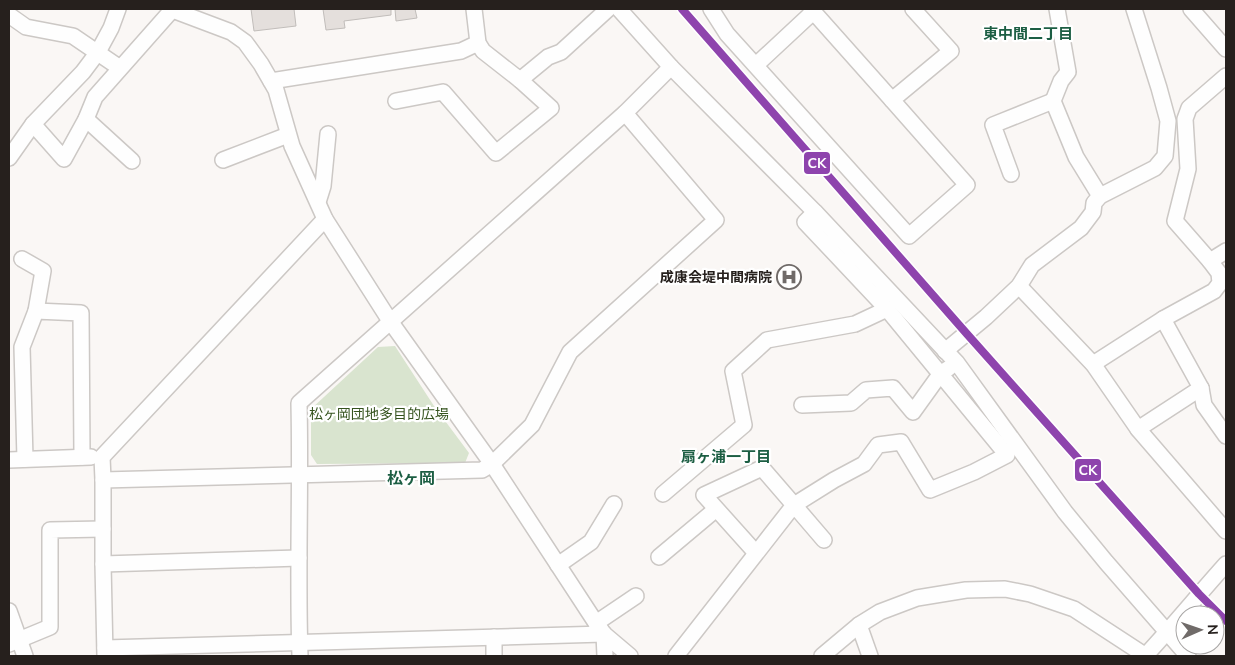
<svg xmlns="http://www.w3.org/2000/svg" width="1235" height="665" font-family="'Nunito Sans','Noto Sans JP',sans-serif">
<rect width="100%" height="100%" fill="#faf7f5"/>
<!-- green -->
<polygon fill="#d9e4cf" points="395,346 434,406 469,453 465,463 317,464 311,455 311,409 378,347"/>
<!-- building -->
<g fill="#e4dfdc" stroke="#c1bdba">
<polygon points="251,9 294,9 296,26 254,31"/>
<polygon points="323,9 391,9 391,15 344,21 345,28 326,30"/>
<polygon points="395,9 415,9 417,18 396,21"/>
</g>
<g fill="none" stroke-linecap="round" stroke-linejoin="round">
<defs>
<g id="minor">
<polyline points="170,9 231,32 245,42 261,64 276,90 292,146 325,219 390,321 492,464 596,623 604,634 630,656"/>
<polyline points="619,9 671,67 815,212 957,363 1065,512 1106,562 1188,656"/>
<polyline points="711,9 727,34 909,236 967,185 892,100 951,51 913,9"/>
<polyline points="811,9 892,100"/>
<polyline points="1057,9 1068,72 1061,81 1053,101 1076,157 1100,196"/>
<polyline points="1191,9 1226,49"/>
<polyline points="9,15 26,27 73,36 120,68"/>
<polyline points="756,65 813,12"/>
<polyline points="1226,76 1189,108 1185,119 1188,169 1175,221 1210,261 1226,251"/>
<polyline points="520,80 548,57 561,52 608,9"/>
<polyline points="271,81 461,51 478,43"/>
<polyline points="396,101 443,92 496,153 551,108 520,80 483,51 478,43 474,9"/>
<polyline points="86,119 132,161"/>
<polyline points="33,124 64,159 86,119 95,97 172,10"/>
<polyline points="9,158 33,124 83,72 98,52 111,28 118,9"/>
<polyline points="223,160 288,135"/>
<polyline points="1011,174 993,125 1053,101"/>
<polyline points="318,202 323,186 328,134"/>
<polyline points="815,212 805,222 887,309 1007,455 974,472 930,490 901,442 878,445 864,464 834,480 794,505 824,540"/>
<polyline points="22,259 43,271 36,311"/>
<polyline points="1210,261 1219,273 1220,283 1214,291 1163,319 1201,388 1204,405 1226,436"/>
<polyline points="1019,286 1093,364 1138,429 1226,531"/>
<polyline points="945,351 986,317 1019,286 1032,265 1081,228 1093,212 1094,203 1100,196 1155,168 1165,156 1168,121 1159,88 1134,9"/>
<polyline points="1093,364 1163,319"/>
<polyline points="802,405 851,403 866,390 893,388 913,412 941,373 949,368"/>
<polyline points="1138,429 1201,388"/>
<polyline points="25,459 22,347 36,311 81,313 82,457"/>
<polyline points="9,460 91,457"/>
<polyline points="103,480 482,470 492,464 532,425 570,352 716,220 625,113"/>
<polyline points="663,494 744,425 733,371 767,340 855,324 887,309"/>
<polyline points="659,557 715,510"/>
<polyline points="103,564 299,558"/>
<polyline points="558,565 591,542 614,504"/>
<polyline points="9,611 25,656"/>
<polyline points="596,623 636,596"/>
<polyline points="859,625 870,656"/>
<polyline points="604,634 605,656"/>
<polyline points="494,637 494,656"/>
<polyline points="9,644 50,627 50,530 103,529"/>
<polyline points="105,648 604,634"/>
<polyline points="105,656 103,564 103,480 102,457 325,219"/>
<path d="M300,656C297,572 301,488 299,403L625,113L671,67"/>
<polyline points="676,656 794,505 762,468 704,495 756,553"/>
<polyline points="822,656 859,625 880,612 917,598 966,590 1005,589 1030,594 1074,609 1146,656"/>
<path d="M1145,656C1173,626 1199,594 1226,564"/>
</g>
</defs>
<!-- minor casing -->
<use href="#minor" stroke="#ccc8c5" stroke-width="18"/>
<!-- minor -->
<use href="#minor" stroke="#fefefe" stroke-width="15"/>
<defs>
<polyline id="rail-1" points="682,9 967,334 1199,594 1226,621"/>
</defs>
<!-- rail-1 casing -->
<use href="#rail-1" stroke="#fff" stroke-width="11"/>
<!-- rail-1 -->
<use href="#rail-1" stroke="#8e44ad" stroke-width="8"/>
</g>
<!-- icons -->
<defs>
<symbol id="hospital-ring" viewBox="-11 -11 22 22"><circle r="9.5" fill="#fff" stroke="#706b69" stroke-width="1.5"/><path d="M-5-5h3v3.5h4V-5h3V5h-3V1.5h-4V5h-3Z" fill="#706b69"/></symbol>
</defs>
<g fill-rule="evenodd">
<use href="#hospital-ring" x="775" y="263" width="28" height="28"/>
</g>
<g text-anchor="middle" stroke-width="4.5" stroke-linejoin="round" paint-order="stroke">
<!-- poi labels -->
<g font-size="14" font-weight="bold" fill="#26201d" stroke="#fff" text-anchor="end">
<text x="772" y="282">成康会堤中間病院</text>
</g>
<!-- park labels -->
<g font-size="14" fill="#35531e" stroke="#fff">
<text x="379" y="419">松ヶ岡団地多目的広場</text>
</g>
<!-- neighbourhood labels -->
<g font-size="15" font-weight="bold" fill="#1c5e43" stroke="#fff">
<text x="1028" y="39">東中間二丁目</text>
<text x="726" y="462">扇ヶ浦一丁目</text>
</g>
<!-- quarter labels -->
<g font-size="16" font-weight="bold" fill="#1c5e43" stroke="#fff">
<text x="411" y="484">松ヶ岡</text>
</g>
</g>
<g stroke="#fff" stroke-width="2">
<rect x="803" y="151" width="28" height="24" rx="5" fill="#8e44ad"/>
<rect x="1074" y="458" width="28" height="24" rx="5" fill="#8e44ad"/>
</g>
<g font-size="14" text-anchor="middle" font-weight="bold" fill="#fff">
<text x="817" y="168">CK</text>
<text x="1088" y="475">CK</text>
</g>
<!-- border -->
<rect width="1235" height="665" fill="none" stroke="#26201d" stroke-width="20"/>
<!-- north arrow -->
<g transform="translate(1200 630) rotate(88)"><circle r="24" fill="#ffffff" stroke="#a8a6a5"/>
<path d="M0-4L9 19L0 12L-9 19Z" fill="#706b69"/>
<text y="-8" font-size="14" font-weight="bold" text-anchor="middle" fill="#26201d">N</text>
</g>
</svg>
